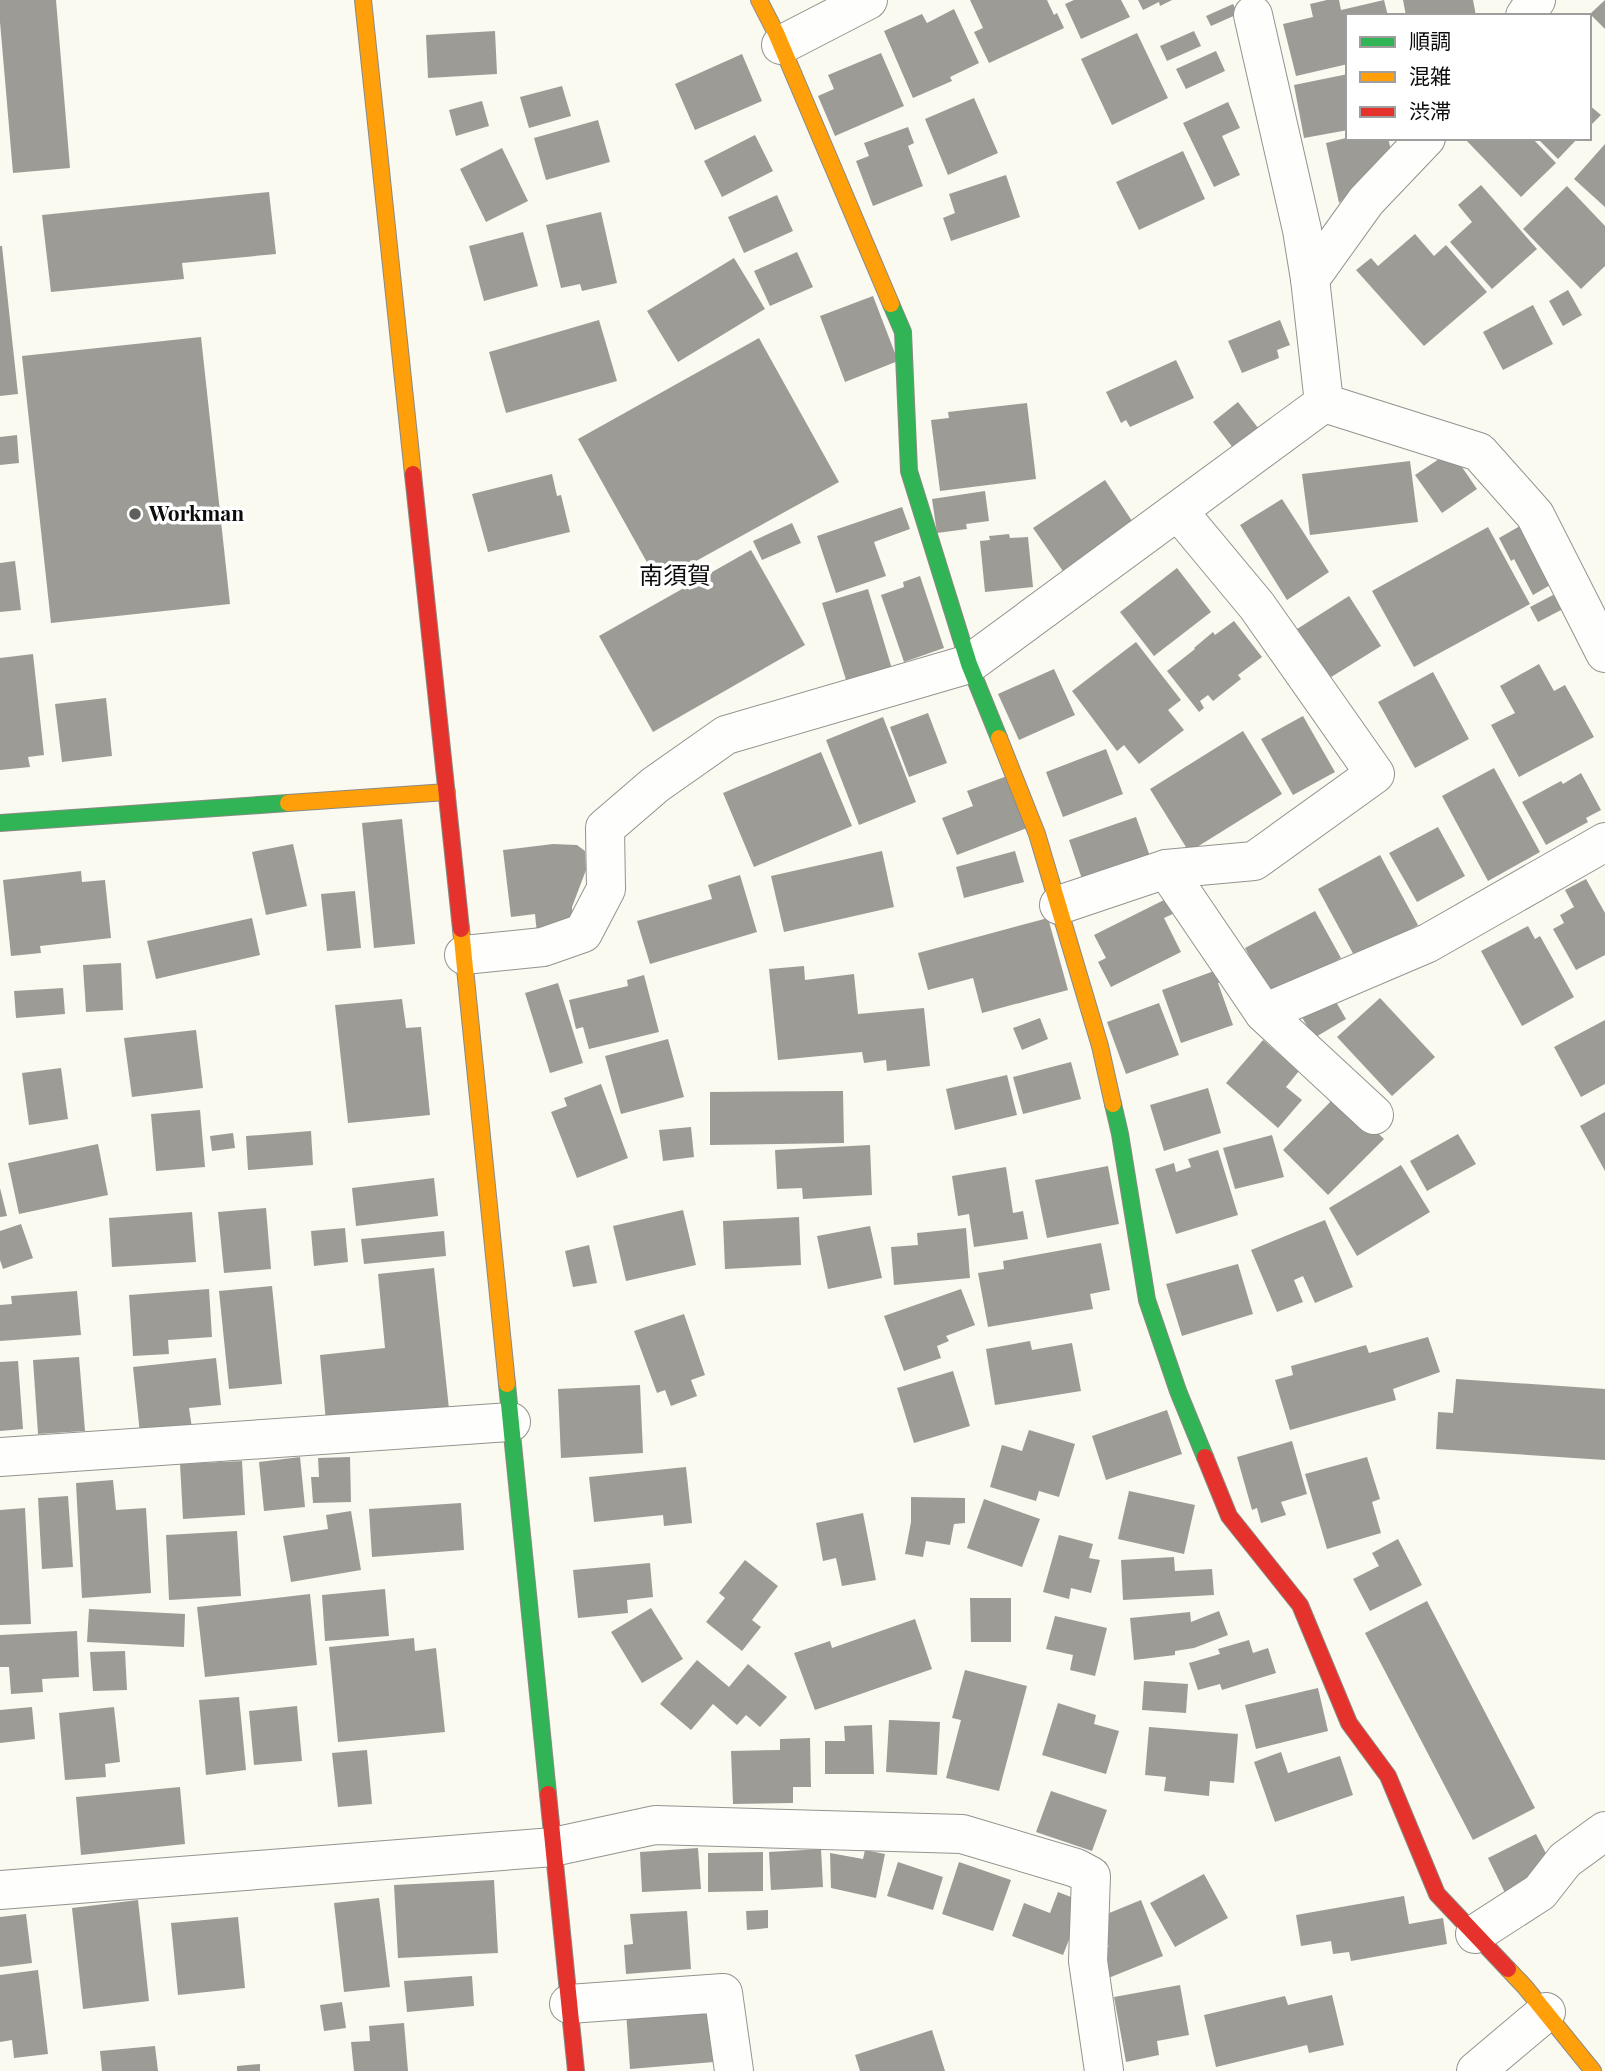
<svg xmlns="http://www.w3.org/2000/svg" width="1605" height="2071" font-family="'Playfair Display','Noto Sans JP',serif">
<rect width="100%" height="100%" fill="#fafaf0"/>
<!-- building -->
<g fill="#9d9b96">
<polygon points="0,0 56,0 70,168 13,173 0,22"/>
<polygon points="970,0 1047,0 1054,15 1057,13 1064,28 989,63 974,32 983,28"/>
<polygon points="1074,0 1121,0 1130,17 1081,39 1065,4"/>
<polygon points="1138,0 1172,0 1160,6 1159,2 1143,10"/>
<polygon points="1327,0 1339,0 1341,10 1384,0 1388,16 1348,16 1348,64 1296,76 1283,24 1313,17 1310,4"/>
<polygon points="1403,0 1473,0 1476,16 1406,16"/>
<polygon points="1605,0 1605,29 1590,14"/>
<polygon points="1233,4 1238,14 1211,26 1206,16"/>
<polygon points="954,9 979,63 950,77 952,81 913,98 884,31 922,14 927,23"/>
<polygon points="495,31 497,74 428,78 426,35"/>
<polygon points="1194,31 1201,46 1167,61 1160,46"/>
<polygon points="1137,33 1168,98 1112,125 1081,59"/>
<polygon points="1216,51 1225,71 1186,89 1176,69"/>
<polygon points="881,53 904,106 835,136 818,96 834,89 828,75"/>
<polygon points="742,54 762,101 695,130 675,84"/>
<polygon points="1348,74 1348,130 1304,138 1294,85"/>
<polygon points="562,86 571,116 529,128 520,97"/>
<polygon points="974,98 998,153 948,175 925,119"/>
<polygon points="482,101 489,126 456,136 449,110"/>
<polygon points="1228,102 1240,128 1222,136 1240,175 1214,187 1183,123"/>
<polygon points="1589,105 1601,115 1589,127"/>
<polygon points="598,120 610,162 546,180 534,138"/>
<polygon points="908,127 914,143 908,146 923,186 873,206 856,161 869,156 864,143"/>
<polygon points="755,135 773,171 722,197 704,161"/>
<polygon points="1346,138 1388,138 1392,154 1339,203 1326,143"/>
<polygon points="1464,138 1532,138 1556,163 1521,197"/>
<polygon points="1537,138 1578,138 1558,159"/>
<polygon points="1605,144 1605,207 1574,179"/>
<polygon points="502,148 528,201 486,222 460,169"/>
<polygon points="1183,151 1205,199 1139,230 1116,182"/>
<polygon points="1006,175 1020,217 951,241 943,218 955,213 949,194"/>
<polygon points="1481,185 1537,249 1492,289 1450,242 1472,222 1458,205"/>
<polygon points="1567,186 1605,226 1605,266 1581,289 1523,229"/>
<polygon points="269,192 276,254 182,263 184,279 51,292 42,215"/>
<polygon points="777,195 793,231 744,253 728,217"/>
<polygon points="601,212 617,283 582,291 580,284 561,288 546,225"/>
<polygon points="523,232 538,286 484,301 469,246"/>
<polygon points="1415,234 1434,256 1446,245 1487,292 1424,346 1356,270 1371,258 1378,266"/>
<polygon points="0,246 2,246 18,394 0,396"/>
<polygon points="797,252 813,287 770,306 754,271"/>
<polygon points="734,258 765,309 678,362 647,311"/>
<polygon points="1568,290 1582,315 1563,326 1549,301"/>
<polygon points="873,296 898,361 845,382 820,316"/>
<polygon points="1533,305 1553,344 1503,370 1483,332"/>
<polygon points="599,320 617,381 506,413 489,352"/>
<polygon points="1280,320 1290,345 1277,350 1279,358 1242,373 1228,341"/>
<polygon points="201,337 230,604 51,623 22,356"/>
<polygon points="759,338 839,482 658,582 578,439"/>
<polygon points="1176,360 1194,398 1130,427 1126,420 1121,423 1106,392"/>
<polygon points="1238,402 1262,433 1237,453 1213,422"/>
<polygon points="1027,403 1036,479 940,491 931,420 949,418 948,412"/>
<polygon points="17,435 19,463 0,465 0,437"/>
<polygon points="1451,451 1477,489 1442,513 1415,475"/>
<polygon points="1410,461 1418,522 1310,535 1302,474"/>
<polygon points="552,474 557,496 561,495 570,532 488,552 472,494"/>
<polygon points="1105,480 1138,530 1067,577 1033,528"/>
<polygon points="985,491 989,521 966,524 967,529 937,533 932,499"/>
<polygon points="1282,499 1329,572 1287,600 1240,525"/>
<polygon points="902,507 910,529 874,542 886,576 836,593 817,536"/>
<polygon points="792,523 801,543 762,560 753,541"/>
<polygon points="1520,526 1552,584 1533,595 1514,559 1511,561 1499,538"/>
<polygon points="1488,527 1530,604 1414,667 1372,591"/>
<polygon points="1009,534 1010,538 1028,537 1033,587 985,592 980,541 990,540 989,536"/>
<polygon points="751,550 805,645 653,732 599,636"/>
<polygon points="15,561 21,610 0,612 0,563"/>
<polygon points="1177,568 1211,612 1154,656 1120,612"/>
<polygon points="920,576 944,648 904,662 881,595 904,587 903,582"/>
<polygon points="868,589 892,669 847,683 822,603"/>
<polygon points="1555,594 1563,609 1538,622 1530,607"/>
<polygon points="1349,596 1381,646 1328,679 1297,629"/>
<polygon points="1234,621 1262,657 1238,675 1241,679 1213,701 1208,695 1200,701 1204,708 1199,712 1167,671 1195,649 1194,648 1213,632 1215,635"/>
<polygon points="1136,642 1181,700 1168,710 1184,730 1139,764 1124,745 1117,751 1072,691"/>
<polygon points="33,654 44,755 28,757 30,767 0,770 0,658"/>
<polygon points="1539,664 1554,691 1565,685 1594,737 1519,777 1491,725 1515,713 1500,686"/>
<polygon points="1054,669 1075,715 1019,740 998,694"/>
<polygon points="1433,672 1469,739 1415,768 1378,702"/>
<polygon points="106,698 112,756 62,762 55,704"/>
<polygon points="928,713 947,763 909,777 890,727"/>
<polygon points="1303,716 1335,772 1293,795 1261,739"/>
<polygon points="883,717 916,802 859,825 826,740"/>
<polygon points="1243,731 1282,794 1189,852 1150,789"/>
<polygon points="1106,749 1123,794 1063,817 1046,772"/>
<polygon points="821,752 852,826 754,867 723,793"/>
<polygon points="1494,768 1540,852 1488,881 1442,796"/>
<polygon points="1581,773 1601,810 1586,818 1588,822 1546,845 1522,802 1561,781 1563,784"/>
<polygon points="1007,776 1027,828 957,855 942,818 973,806 967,791"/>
<polygon points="1136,817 1152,862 1084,885 1069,840"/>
<polygon points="402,819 415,944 374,948 362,823"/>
<polygon points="1438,827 1465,876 1417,902 1389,853"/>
<polygon points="293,844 307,906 266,915 252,852"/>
<polygon points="553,844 577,845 585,851 586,870 572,907 573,930 537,934 535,914 511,917 503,850"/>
<polygon points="882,851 894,907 784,932 771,876"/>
<polygon points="1015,851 1024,882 964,898 956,867"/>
<polygon points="1380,855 1418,925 1356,959 1318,889"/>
<polygon points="81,871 82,882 105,880 111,938 40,946 41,953 11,956 3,880"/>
<polygon points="740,875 757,932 650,964 637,921 712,899 708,885"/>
<polygon points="1586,879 1605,913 1605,955 1576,970 1553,929 1564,923 1560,915 1574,907 1565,890"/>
<polygon points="355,891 361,948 327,951 321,894"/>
<polygon points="1170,897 1177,912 1164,918 1181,952 1111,987 1098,962 1106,958 1094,935"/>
<polygon points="1315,911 1341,958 1271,997 1245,948"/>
<polygon points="252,918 260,955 156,979 147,941"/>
<polygon points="1048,918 1068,990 982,1013 973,978 928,990 918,953"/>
<polygon points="1528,926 1535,939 1540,936 1574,997 1522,1026 1481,951"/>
<polygon points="121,963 123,1010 86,1012 83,965"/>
<polygon points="804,966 805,980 854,974 858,1014 924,1008 930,1066 887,1071 886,1060 864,1063 862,1052 778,1060 769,969"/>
<polygon points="1225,967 1230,979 1218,983 1233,1025 1181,1043 1162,990"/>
<polygon points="644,975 659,1032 589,1049 583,1027 576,1029 569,1000 628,986 627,980"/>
<polygon points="558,983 583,1063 550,1073 525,993"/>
<polygon points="63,988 65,1014 16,1018 14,991"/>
<polygon points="1332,995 1346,1019 1314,1038 1300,1014"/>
<polygon points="1380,998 1435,1057 1392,1096 1337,1037"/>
<polygon points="402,999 406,1028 421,1027 430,1115 348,1123 335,1005"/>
<polygon points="1159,1003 1179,1055 1126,1074 1107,1022"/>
<polygon points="1040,1018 1048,1039 1022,1050 1013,1028"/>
<polygon points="1605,1020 1605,1084 1581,1097 1554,1047"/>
<polygon points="196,1030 203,1088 132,1097 124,1038"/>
<polygon points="668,1039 684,1097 621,1114 605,1056"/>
<polygon points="1263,1040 1299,1071 1286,1087 1302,1100 1278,1128 1226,1083"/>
<polygon points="1071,1062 1081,1099 1023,1114 1013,1077"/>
<polygon points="61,1068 68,1119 29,1125 22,1073"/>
<polygon points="1007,1075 1017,1115 955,1130 946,1089"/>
<polygon points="601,1084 628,1158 577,1178 551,1112 567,1106 564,1098"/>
<polygon points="1208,1088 1221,1133 1164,1151 1150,1105"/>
<polygon points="843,1091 844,1143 710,1145 710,1092"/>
<polygon points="1338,1094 1384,1139 1328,1195 1283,1150"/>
<polygon points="200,1110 205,1167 156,1171 151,1114"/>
<polygon points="1605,1112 1605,1171 1580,1126"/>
<polygon points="691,1127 694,1157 663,1161 659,1130"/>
<polygon points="311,1131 313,1165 248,1170 246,1136"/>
<polygon points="233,1133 235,1148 212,1151 210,1136"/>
<polygon points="1458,1134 1476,1164 1427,1191 1410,1161"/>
<polygon points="1272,1135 1284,1177 1235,1189 1223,1148"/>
<polygon points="98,1144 108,1195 19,1214 8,1163"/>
<polygon points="870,1145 872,1195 803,1199 802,1188 777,1189 775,1150"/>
<polygon points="1218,1150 1238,1215 1176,1234 1155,1169 1174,1163 1176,1172 1191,1167 1188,1159"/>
<polygon points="1401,1165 1430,1212 1357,1256 1329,1208"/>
<polygon points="1108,1166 1119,1224 1047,1238 1035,1180"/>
<polygon points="1006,1167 1013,1213 1023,1211 1028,1239 974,1247 969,1214 958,1216 952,1176"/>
<polygon points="434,1178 438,1216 356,1226 352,1188"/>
<polygon points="0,1188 7,1216 0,1217"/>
<polygon points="266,1208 271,1269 224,1273 218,1212"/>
<polygon points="683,1210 696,1265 626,1281 613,1226"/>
<polygon points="192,1212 196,1262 112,1267 109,1218"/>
<polygon points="799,1217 801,1265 725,1269 723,1221"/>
<polygon points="1325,1220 1353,1287 1315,1303 1303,1276 1294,1280 1303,1302 1277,1312 1251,1250"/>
<polygon points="21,1224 33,1258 3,1269 0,1260 0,1231"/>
<polygon points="870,1226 882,1278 828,1289 817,1236"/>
<polygon points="345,1228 348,1262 314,1266 311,1231"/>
<polygon points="966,1228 970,1278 894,1285 891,1247 918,1245 917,1233"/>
<polygon points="444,1231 446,1256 364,1264 361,1239"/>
<polygon points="1101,1243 1110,1290 1090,1294 1093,1309 988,1327 978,1273 1004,1269 1003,1261"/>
<polygon points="589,1245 597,1283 573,1287 565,1251"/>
<polygon points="1238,1264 1253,1314 1182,1336 1166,1284"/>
<polygon points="434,1268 449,1409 326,1422 320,1355 385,1348 378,1274"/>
<polygon points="272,1286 282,1384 229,1389 219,1291"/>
<polygon points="209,1289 212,1337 168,1340 169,1354 133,1356 129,1295"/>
<polygon points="961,1289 975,1325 946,1336 949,1341 937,1346 941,1358 904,1371 884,1316"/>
<polygon points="77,1291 81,1335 0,1341 0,1305 12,1304 11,1296"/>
<polygon points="684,1314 705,1375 691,1380 697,1396 671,1406 665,1390 657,1393 634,1331"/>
<polygon points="1428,1337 1440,1372 1393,1389 1396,1400 1290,1430 1275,1380 1293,1375 1291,1366 1366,1345 1369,1353"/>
<polygon points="1030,1341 1032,1350 1072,1343 1081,1391 995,1405 986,1349"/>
<polygon points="79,1357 85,1431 38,1434 33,1360"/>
<polygon points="216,1358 221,1405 189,1408 192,1428 140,1434 133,1367"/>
<polygon points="18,1361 23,1429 0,1431 0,1362"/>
<polygon points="953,1371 970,1426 914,1443 897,1388"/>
<polygon points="1456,1379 1605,1389 1605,1460 1436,1449 1438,1412 1453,1413"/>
<polygon points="640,1385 643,1453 561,1458 558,1389"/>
<polygon points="1167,1410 1182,1454 1106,1480 1092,1436"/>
<polygon points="1029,1430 1075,1444 1059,1497 1039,1491 1036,1501 990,1487 1002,1445 1022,1451"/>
<polygon points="1292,1441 1307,1494 1281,1502 1286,1515 1261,1523 1257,1508 1252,1510 1237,1457"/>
<polygon points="300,1457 305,1507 264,1511 259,1462"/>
<polygon points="350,1457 351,1502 313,1503 311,1477 319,1477 318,1458"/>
<polygon points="1367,1457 1380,1499 1372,1502 1381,1533 1327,1549 1305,1474"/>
<polygon points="242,1461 245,1515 183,1519 180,1464"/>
<polygon points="686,1467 692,1523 664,1526 663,1515 594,1522 589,1477"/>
<polygon points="113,1480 116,1510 146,1508 151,1593 82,1598 76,1483"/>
<polygon points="1129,1491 1195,1505 1184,1554 1118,1539"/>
<polygon points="68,1496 73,1567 42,1569 38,1498"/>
<polygon points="911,1497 965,1498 965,1523 954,1524 950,1545 926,1541 923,1557 905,1554 911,1522"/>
<polygon points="984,1499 1040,1519 1022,1567 967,1548"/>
<polygon points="461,1503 464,1550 372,1557 369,1509"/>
<polygon points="25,1508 31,1624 0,1625 0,1510"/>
<polygon points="351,1511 361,1570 291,1582 283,1536 328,1529 326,1515"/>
<polygon points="863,1513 876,1580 842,1586 836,1558 823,1561 816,1523"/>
<polygon points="237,1531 241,1596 169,1600 166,1535"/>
<polygon points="1059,1535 1093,1544 1089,1558 1100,1560 1091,1593 1071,1588 1069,1599 1043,1592"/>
<polygon points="1398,1539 1422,1585 1370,1611 1353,1579 1379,1566 1372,1553"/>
<polygon points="1174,1557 1175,1571 1212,1569 1214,1595 1123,1600 1121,1560"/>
<polygon points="745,1560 778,1586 752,1620 761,1627 742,1651 706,1622 725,1598 719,1593"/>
<polygon points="650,1563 653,1597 627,1600 628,1613 578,1618 573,1570"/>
<polygon points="385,1589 389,1636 325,1641 322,1595"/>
<polygon points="310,1594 317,1665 205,1677 197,1607"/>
<polygon points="970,1598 1011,1598 1011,1642 971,1642"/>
<polygon points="1427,1601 1535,1808 1473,1840 1365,1633"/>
<polygon points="651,1608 683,1659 642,1683 611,1632"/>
<polygon points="89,1609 185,1614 184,1647 87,1642"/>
<polygon points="1219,1611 1228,1635 1194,1648 1175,1651 1175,1655 1134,1660 1130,1618 1190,1612 1191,1622"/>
<polygon points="1055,1616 1107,1628 1095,1676 1070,1670 1073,1655 1046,1649"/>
<polygon points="915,1619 932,1669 815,1710 794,1653 830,1641 832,1648"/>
<polygon points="77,1631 79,1677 42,1679 43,1692 11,1694 9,1667 0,1667 0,1635"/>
<polygon points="414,1638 415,1651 436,1648 445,1732 338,1742 329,1647"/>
<polygon points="1249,1640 1253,1653 1268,1648 1276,1673 1222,1690 1220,1684 1198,1690 1189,1663 1220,1654 1218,1649"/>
<polygon points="125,1651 127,1690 93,1691 90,1652"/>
<polygon points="697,1660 729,1687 748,1664 787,1697 760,1727 746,1715 737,1725 713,1704 691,1730 660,1704"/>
<polygon points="965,1670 1027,1686 999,1791 946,1778 961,1720 952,1718"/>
<polygon points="1144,1681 1188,1684 1186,1713 1142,1710"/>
<polygon points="1318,1688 1328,1731 1256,1749 1245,1705"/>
<polygon points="239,1697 246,1770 206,1775 199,1700"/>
<polygon points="1058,1703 1096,1715 1094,1724 1119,1731 1106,1774 1042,1755"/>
<polygon points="297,1706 302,1761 254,1765 249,1711"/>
<polygon points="32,1707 35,1739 0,1743 0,1710"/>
<polygon points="114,1707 120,1762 105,1764 106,1777 65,1780 59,1713"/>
<polygon points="889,1720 940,1722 937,1775 886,1772"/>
<polygon points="872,1725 874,1774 825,1774 825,1741 845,1741 844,1726"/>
<polygon points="1149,1727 1238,1734 1234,1783 1210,1781 1209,1796 1164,1791 1166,1777 1145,1775"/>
<polygon points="810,1738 811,1787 793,1787 793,1803 733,1804 731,1751 780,1750 780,1739"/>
<polygon points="367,1750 372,1804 338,1807 332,1753"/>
<polygon points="1281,1752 1288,1773 1340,1756 1353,1795 1275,1822 1254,1762"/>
<polygon points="180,1787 185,1844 81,1855 76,1797"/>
<polygon points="1051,1791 1107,1810 1092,1851 1036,1832"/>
<polygon points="1536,1834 1553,1867 1509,1901 1488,1858"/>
<polygon points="698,1848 701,1889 642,1892 640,1852"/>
<polygon points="821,1849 823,1887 771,1890 769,1852"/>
<polygon points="865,1850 885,1854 876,1898 831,1888 830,1853 863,1859"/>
<polygon points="763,1852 763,1891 708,1892 708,1853"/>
<polygon points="898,1862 943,1877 933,1910 887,1896"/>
<polygon points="959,1862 1011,1880 993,1931 942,1914"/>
<polygon points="1204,1874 1228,1918 1175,1947 1150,1903"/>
<polygon points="494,1880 498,1953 398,1958 394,1885"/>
<polygon points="1058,1892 1084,1902 1063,1955 1012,1936 1024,1903 1050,1913"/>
<polygon points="1404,1896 1409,1924 1443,1918 1447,1944 1351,1961 1349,1952 1333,1954 1331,1941 1301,1946 1296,1915"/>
<polygon points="379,1898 390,1987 344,1992 334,1903"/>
<polygon points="138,1900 149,2001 83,2009 72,1908"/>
<polygon points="1141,1900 1163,1956 1106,1979 1096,1953 1109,1947 1097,1918"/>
<polygon points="768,1910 768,1928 747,1930 746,1911"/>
<polygon points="687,1911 691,1969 626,1974 624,1945 633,1944 630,1914"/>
<polygon points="26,1914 32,1963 0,1967 0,1917"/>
<polygon points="238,1917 245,1988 178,1995 171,1923"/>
<polygon points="38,1970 48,2054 14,2058 12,2040 0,2042 0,1975"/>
<polygon points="472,1976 474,2006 407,2012 404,1981"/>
<polygon points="1180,1985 1189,2035 1157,2041 1159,2055 1126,2062 1114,1997"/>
<polygon points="1332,1995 1344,2045 1309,2053 1307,2045 1216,2067 1204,2015 1285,1996 1288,2005"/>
<polygon points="342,2002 346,2028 324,2031 320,2005"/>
<polygon points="709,2005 714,2062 630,2069 626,2011"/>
<polygon points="404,2023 408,2071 354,2071 351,2042 370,2041 369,2026"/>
<polygon points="932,2030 945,2071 860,2071 855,2055"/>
<polygon points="155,2046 158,2071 102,2071 100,2051"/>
<polygon points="260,2064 260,2071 237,2071 237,2066"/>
</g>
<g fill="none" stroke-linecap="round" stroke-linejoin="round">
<defs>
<g id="street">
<polyline points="1525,16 1536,0"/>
<polyline points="781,45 868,0"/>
<polyline points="1310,279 1366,201 1426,138"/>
<polyline points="1324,403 1479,452 1535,515 1605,653"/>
<polyline points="1166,869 1264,1013 1428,943 1605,842"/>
<polyline points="1059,905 1166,869 1254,861 1375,774 1257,606 1178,511"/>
<polyline points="464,955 543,947 583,933 606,889 605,828 655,785 726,735 969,664 1324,403 1310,279 1302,230 1253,15"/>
<polyline points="1264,1013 1374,1115"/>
<polyline points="0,1457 511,1422"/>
<polyline points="0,1890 553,1847 655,1825 962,1834 1076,1868 1091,1876 1088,1961 1104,2071"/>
<polyline points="1475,1934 1540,1892 1565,1860 1605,1831"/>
<polyline points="569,2004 723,1993 734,2071"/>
<polyline points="1476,2071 1546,2012"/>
</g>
<g id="fast">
<polyline points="891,304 903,332 909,471 969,664 999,738"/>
<polyline points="0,823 288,803"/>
<polyline points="1113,1104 1120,1134 1147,1300 1178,1391 1205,1457"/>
<polyline points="507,1384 548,1794"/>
</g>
<g id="slow">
<polyline points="363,0 413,474"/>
<polyline points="759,0 776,33 891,304"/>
<polyline points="999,738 1037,834 1100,1046 1113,1104"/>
<polyline points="288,803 447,792"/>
<polyline points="461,929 507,1384"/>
<polyline points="1508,1969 1525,1987 1593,2071"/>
</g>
<g id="jam">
<polyline points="413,474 461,929"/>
<polyline points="1205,1457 1229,1516 1300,1605 1349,1723 1388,1776 1437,1894 1508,1969"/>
<polyline points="548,1794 576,2071"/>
</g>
</defs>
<!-- street casing -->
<use href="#street" stroke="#93938f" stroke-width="40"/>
<!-- fast casing -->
<use href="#fast" stroke="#8a8a85" stroke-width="18"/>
<!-- slow casing -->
<use href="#slow" stroke="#8a8a85" stroke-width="18"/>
<!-- jam casing -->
<use href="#jam" stroke="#8a8a85" stroke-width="18"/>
<!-- street -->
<use href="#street" stroke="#fefefd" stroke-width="38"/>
<!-- fast -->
<use href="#fast" stroke="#30b455" stroke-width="16"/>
<!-- slow -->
<use href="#slow" stroke="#ff9f0a" stroke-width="16"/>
<!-- jam -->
<use href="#jam" stroke="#e5322d" stroke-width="16"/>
</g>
<!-- markers -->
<circle fill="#5f5f5c" stroke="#fff" stroke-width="2.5" cx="135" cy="514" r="7"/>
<g text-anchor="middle" stroke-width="7" stroke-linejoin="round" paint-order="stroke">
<!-- poi labels -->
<g font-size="21" font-weight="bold" fill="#0c0c0c" stroke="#fff" text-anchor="start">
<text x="149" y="521">Workman</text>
</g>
<!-- quarter labels -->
<g font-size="24" fill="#0c0c0c" stroke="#fff">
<text x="675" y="584">南須賀</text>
</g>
</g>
<!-- legend -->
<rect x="1346" y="14" width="245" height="126" fill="#ffffff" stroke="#9e9e9e" stroke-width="2"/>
<rect x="1360" y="37" width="35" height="10" fill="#30b455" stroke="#9e9e9e" stroke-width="2"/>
<text x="1409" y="49" font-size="21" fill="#0c0c0c">順調</text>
<rect x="1360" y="72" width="35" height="10" fill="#ff9f0a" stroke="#9e9e9e" stroke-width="2"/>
<text x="1409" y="84" font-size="21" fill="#0c0c0c">混雑</text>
<rect x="1360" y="107" width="35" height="10" fill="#e5322d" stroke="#9e9e9e" stroke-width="2"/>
<text x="1409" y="119" font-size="21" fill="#0c0c0c">渋滞</text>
</svg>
